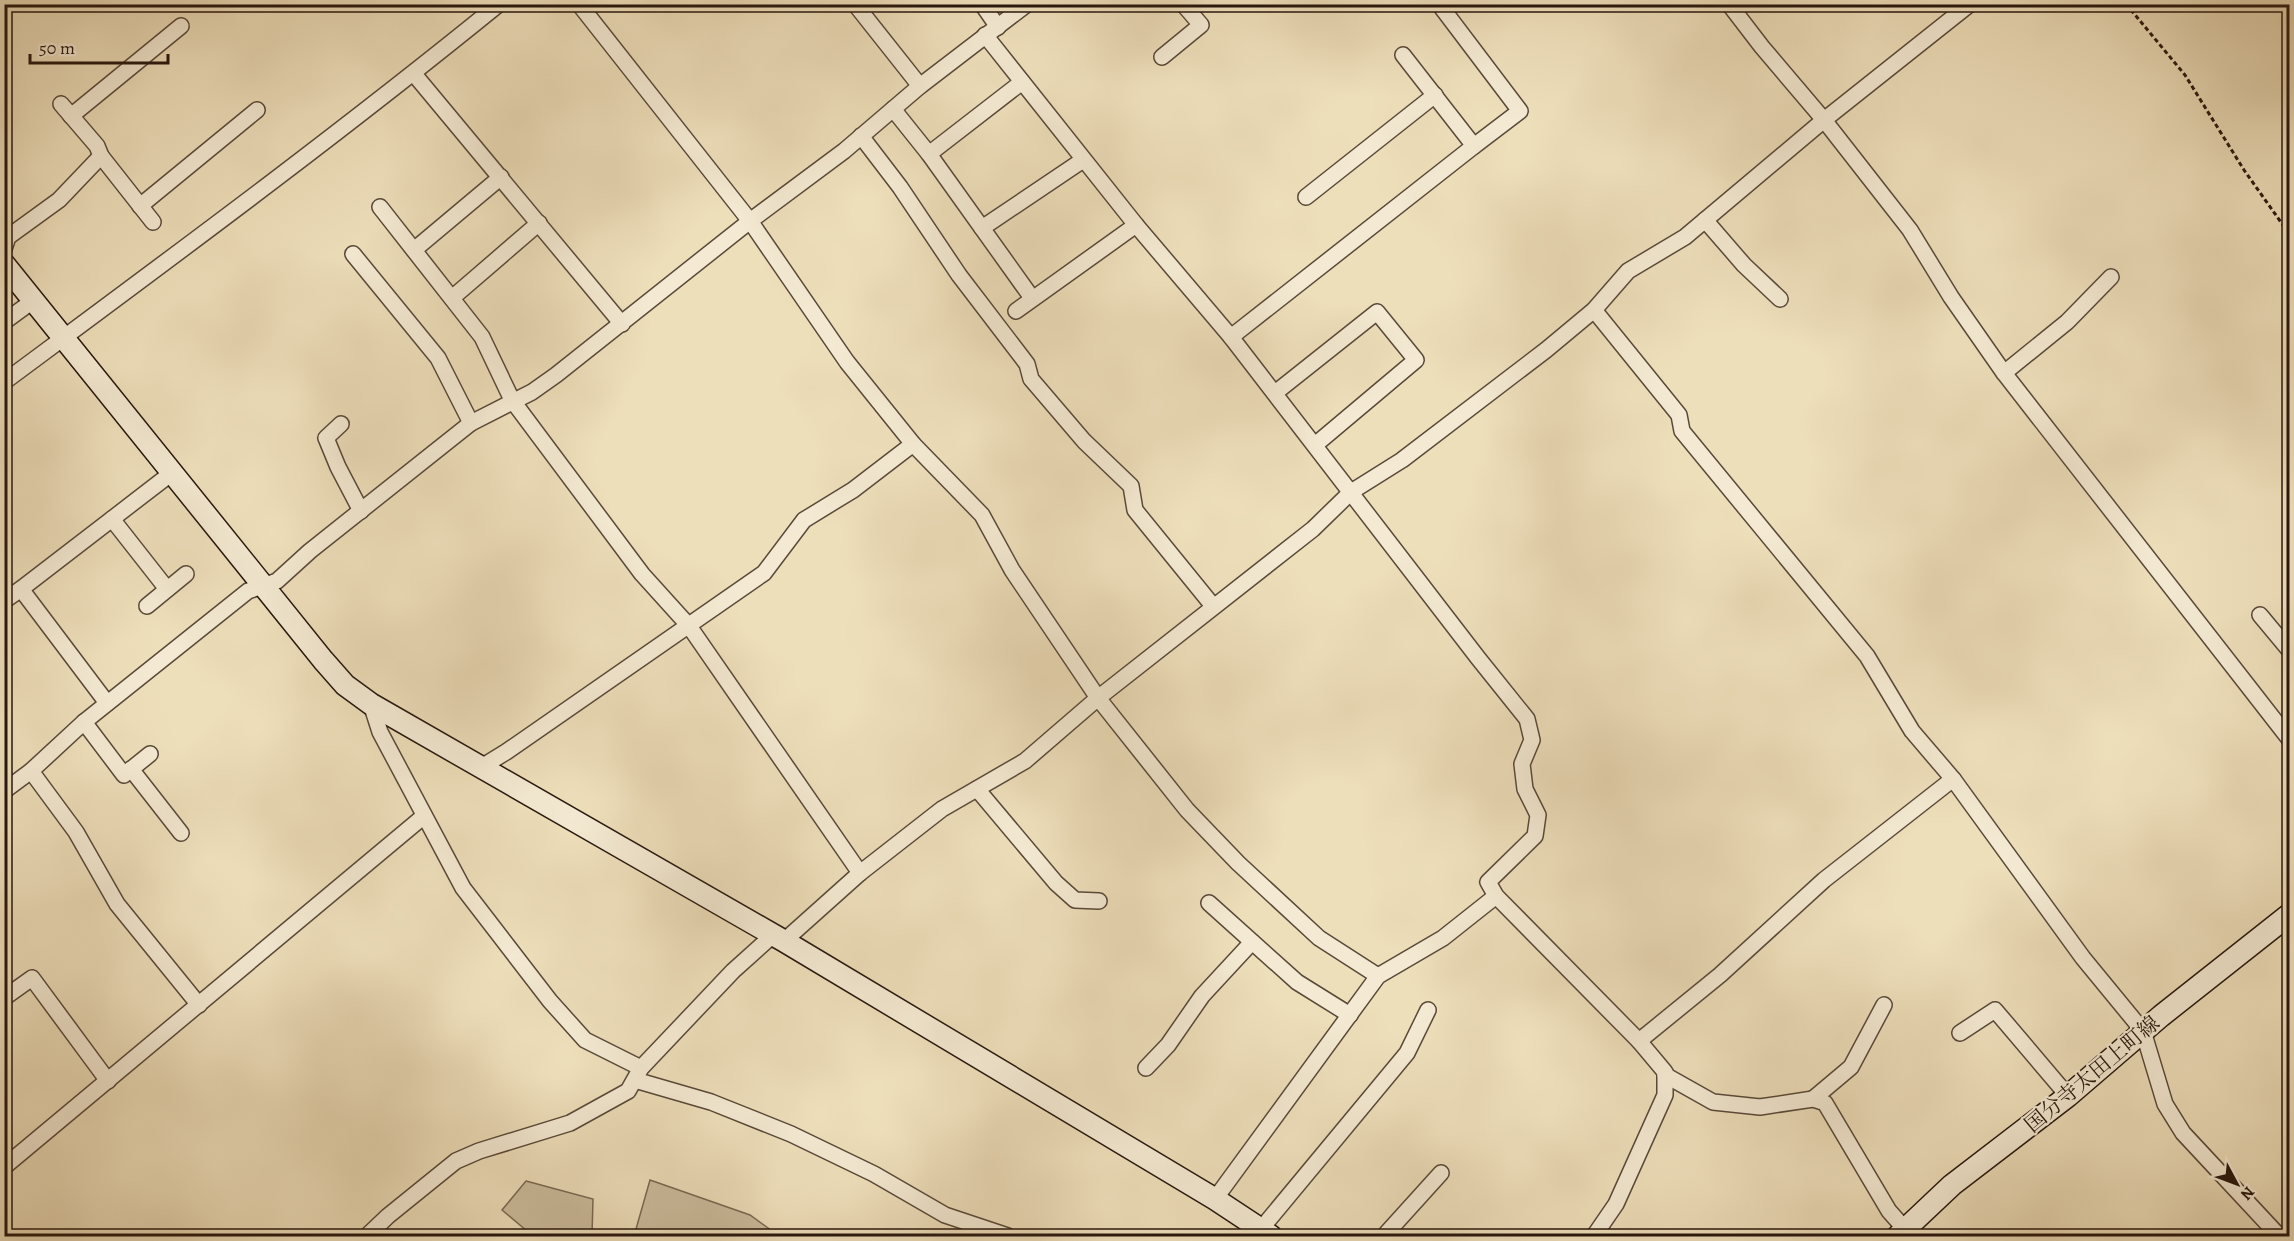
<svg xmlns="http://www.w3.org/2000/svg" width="2294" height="1241" font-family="Alegreya,'Noto Serif JP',serif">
<rect width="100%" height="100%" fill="#eedfbb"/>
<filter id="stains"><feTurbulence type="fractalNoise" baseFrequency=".00333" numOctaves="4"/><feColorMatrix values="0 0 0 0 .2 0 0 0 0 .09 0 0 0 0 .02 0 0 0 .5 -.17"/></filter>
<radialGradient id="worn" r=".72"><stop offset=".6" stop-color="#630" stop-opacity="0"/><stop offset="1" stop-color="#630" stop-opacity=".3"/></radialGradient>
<!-- green -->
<g fill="#ccbd9e" stroke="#7a6a56" stroke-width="1.5">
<polygon points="650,1180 750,1215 779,1236 634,1236"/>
<polygon points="526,1181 593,1199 592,1236 533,1236 502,1210"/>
</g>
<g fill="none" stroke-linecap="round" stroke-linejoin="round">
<defs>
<g id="street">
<polyline points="579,4 750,221 847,362 913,444 982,515 1012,570 1098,698 1187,810 1238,863 1319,938 1378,976"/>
<polyline points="855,4 920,86"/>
<polyline points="982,4 998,27"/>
<polyline points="1439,4 1520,111 1474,146"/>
<polyline points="1729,4 1762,47 1824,120 1910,230 1951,297 2004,373 2290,740"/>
<polyline points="985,35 1136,225 1231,337 1478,658 1527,719 1532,740 1522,764 1525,789 1538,815 1535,836 1488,882 1496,896 1639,1041 1665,1072 1665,1095 1616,1204 1594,1236"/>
<polyline points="1162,57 1201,25 1183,4"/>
<polyline points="414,74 622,324"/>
<polyline points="61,104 97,146 101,156 153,222"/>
<polyline points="893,109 929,154 1032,298"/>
<polyline points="71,116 181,26"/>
<polyline points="861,136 900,187 959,275 1027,364 1031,379 1084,441 1131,486 1135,510 1213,606"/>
<polyline points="929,154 1022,82"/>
<polyline points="1306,197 1435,95"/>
<polyline points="140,206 257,110"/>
<polyline points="380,207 482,337 512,400 642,574 689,626 860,873"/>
<polyline points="1705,220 1744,265 1780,299"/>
<polyline points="982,228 1083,160"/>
<polyline points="4,249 8,237 59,200 101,156"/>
<polyline points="414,250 501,177"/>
<polyline points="353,254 438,358 471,423"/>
<polyline points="452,298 539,223"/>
<polyline points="1594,310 1679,415 1682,431 1867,656 1912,731 1953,779 2083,958 2143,1031 2165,1104 2183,1133 2279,1236"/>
<polyline points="1016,311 1136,225"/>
<polyline points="4,322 34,300"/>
<polyline points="1231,337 1474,146 1403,55"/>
<polyline points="2004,373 2067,322 2111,277"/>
<path d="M4,382C171,258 338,135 499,4"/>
<polyline points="1275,393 1377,312 1416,360 1315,445"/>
<polyline points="341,424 326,438 338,467 361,511"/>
<polyline points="112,519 167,589"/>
<polyline points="21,589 107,703"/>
<polyline points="4,598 8,598 21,589 173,472"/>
<polyline points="147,606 186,574"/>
<polyline points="2260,615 2290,651"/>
<polyline points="371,704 380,732 463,888 550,1001 585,1040 641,1068"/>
<polyline points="84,722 124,775 150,754"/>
<polyline points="480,768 506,752 764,573 804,520 853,490 913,444"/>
<polyline points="131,769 181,833"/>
<polyline points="31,771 76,832 117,904 199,1005"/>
<polyline points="977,789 1056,883 1075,900 1099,901"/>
<polyline points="4,791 31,771 84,722 248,591 277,581 310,551 471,423 532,392 556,375 750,221 844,151 920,86 1027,4"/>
<polyline points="1209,903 1297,982 1350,1015"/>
<polyline points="784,941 860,873 942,809 1025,761 1098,698 1313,529 1351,492 1402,460 1546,350 1594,310 1628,271 1685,237 1824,120 1970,4"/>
<polyline points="4,998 32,978 108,1081"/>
<polyline points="1960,1033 1995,1010 2068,1096"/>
<polyline points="1639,1041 1720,975 1824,880 1953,779"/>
<polyline points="1146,1068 1168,1045 1202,996 1252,942"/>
<polyline points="1665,1075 1713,1102 1760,1107 1813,1099 1825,1103 1889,1211 1905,1229"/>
<polyline points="635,1080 711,1102 791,1134 874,1174 945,1215 1008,1236"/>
<polyline points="1813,1099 1851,1067 1884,1005"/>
<polyline points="4,1167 424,816"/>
<polyline points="1215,1199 1378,976 1443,938 1496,896"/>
<polyline points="1261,1229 1407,1053 1428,1010"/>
<polyline points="367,1236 388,1216 456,1161 479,1151 570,1123 628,1091 641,1068 733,971 773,935"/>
<polyline points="1384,1236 1441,1173"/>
</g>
<g id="secondary">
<polyline points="4,264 323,660 345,685 371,704 784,941 1215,1199 1271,1236"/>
<polyline points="1898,1236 1952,1185 2068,1096 2161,1016 2290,914"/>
</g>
</defs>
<!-- street casing -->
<use href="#street" stroke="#594939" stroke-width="18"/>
<!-- secondary casing -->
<use href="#secondary" stroke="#27170e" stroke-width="24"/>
<!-- path -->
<polyline stroke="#27170e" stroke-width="3" stroke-dasharray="4.5 3" stroke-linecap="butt" points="2126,4 2185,75 2244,170 2290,235"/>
<!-- street -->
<use href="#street" stroke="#f4ead3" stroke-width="15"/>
<!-- secondary -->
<use href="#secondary" stroke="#f4ead3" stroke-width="21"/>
</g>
<g text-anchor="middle" stroke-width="4.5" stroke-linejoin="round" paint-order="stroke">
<!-- street labels -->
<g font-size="21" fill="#27170e" stroke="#f4ead3">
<text transform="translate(2092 1074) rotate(-40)" y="7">国分寺太田上町線</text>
</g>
</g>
<!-- margin -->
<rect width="2294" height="1241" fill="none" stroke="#eedfbb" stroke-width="24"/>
<rect x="6" y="6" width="2282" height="1229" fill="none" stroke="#27170e" stroke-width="3"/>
<rect x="12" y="12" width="2270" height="1217" fill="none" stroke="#27170e" stroke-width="1.5"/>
<!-- north arrow -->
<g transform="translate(2237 1184) rotate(131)" stroke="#f4ead3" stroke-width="4.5" paint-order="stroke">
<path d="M0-4.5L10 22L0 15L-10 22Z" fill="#27170e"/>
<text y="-9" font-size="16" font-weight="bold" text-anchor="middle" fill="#27170e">N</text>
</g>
<!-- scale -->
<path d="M30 54v9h138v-9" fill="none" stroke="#27170e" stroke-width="3"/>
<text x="39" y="54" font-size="18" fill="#27170e" stroke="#f4ead3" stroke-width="4.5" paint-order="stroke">50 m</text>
<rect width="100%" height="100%" filter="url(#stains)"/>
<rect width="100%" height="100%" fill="url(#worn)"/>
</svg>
